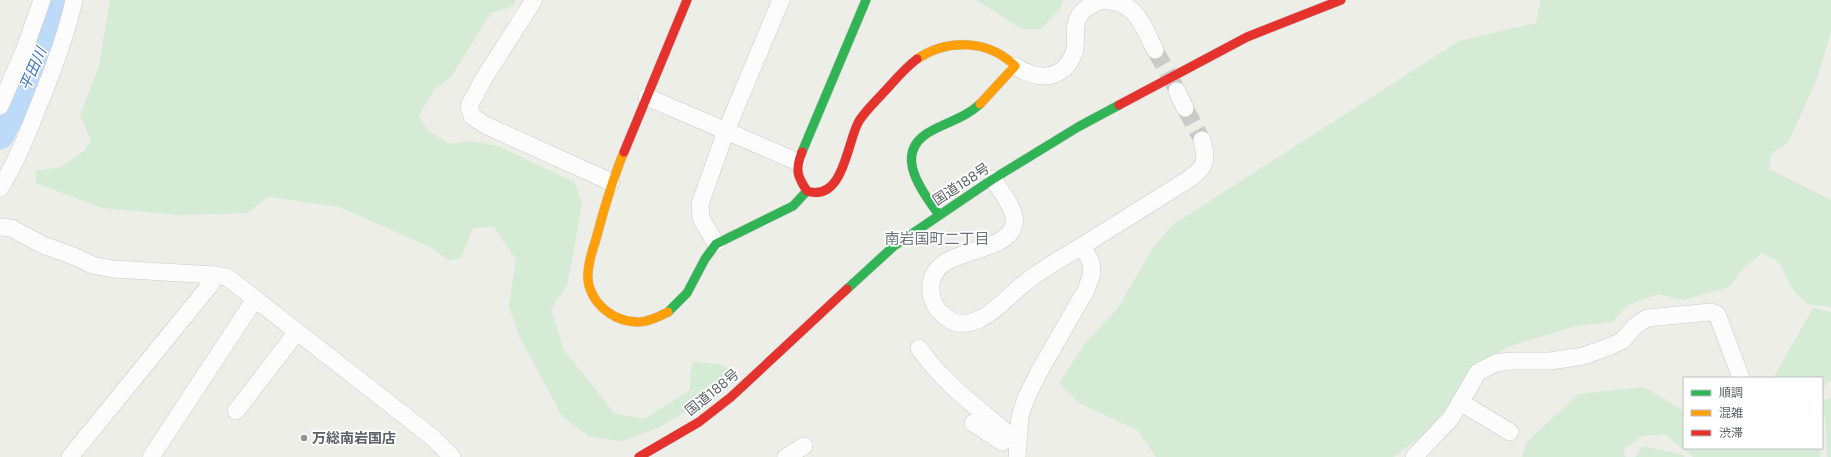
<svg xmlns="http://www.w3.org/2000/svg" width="1831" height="457" font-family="'Exo 2','Noto Sans JP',sans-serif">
<rect width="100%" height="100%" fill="#eeeee9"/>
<!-- green -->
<g fill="#d5ebd5">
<polygon points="110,0 516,0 513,6 491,13 451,77 434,90 419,115 428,131 450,144 470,141 498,146 574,182 582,203 575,244 567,286 551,309 564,350 614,413 644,419 690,390 690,375 693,362 719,364 730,369 690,409 658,428 622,441 590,437 562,416 519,336 509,306 516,259 494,227 473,228 460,259 448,260 428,246 339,207 268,197 247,213 181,215 102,208 36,183 36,171 61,167 85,150 91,140 80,115 99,66"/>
<polygon points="976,0 1063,0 1061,8 1041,29 1022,29"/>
<polygon points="1541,0 1831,0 1831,31 1817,79 1788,143 1772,153 1769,169 1831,200 1831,307 1807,304 1793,290 1779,262 1762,253 1745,267 1729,287 1684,300 1658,294 1628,305 1612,322 1577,326 1510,346 1473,366 1452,402 1425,433 1394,457 1156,457 1137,430 1081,404 1059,383 1085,343 1118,308 1152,249 1171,226 1459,41 1536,23"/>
<polygon points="1813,308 1831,312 1831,380 1822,387 1822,378 1773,378"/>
<polygon points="1644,387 1684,411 1684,448 1821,448 1820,457 1693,457 1664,434 1642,436 1623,450 1626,457 1522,457 1526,443 1578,394"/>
<polygon points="1831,398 1831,457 1827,457 1825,417 1822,413 1822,401"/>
<polygon points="1643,446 1683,455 1685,457 1635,457"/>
</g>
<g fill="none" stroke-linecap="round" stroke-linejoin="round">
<!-- river -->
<path stroke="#bddaf8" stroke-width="27" d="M0,136C24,92 44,48 59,0"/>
<!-- street-tunnel -->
<g stroke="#cacbc8" stroke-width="17" stroke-dasharray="17 8" stroke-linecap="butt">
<polyline points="1155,50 1176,88"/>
<polyline points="1185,108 1202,140"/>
</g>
<defs>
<g id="street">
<polyline points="534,0 484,78 469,106 472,116 485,125 611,182"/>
<path d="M1102,0C1137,2 1141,22 1155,50"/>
<path d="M1015,66C1038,81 1063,81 1074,53C1078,41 1072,28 1079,16C1084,8 1093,4 1101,0"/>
<polyline points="1177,91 1185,108"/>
<polyline points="647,97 798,162"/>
<polyline points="0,106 24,51 42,0"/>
<path d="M993,179C1000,190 1018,212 1014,225C1005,258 927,244 931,291C932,305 939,313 950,320C959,326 973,323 982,318C996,311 1013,292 1026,282C1044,268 1063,257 1082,246"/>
<path d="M0,188C16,163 27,135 38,107C52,73 66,37 74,0"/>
<polyline points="0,227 11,228 43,245 76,257 92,265 113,269 214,275 227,277 432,437 452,457"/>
<polyline points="716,244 701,218 700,204 726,131 781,0"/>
<path d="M919,348C943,383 979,409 1011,436L1017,437"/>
<polyline points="1460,402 1510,432"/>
<polyline points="236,411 297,332"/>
<polyline points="973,423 1002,442 1011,436"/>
<polyline points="70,457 210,285 214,275"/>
<polyline points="151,457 255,299"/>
<polyline points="786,457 804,446"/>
<path d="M1017,457L1020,416L1027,396L1039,372L1086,290L1092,274L1091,262L1082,246L1189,179C1207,165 1207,162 1202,140"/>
<polyline points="1414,457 1451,418 1478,372 1496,363 1510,361 1550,361 1583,356 1611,346 1623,340 1635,326 1647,318 1711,312 1717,314 1741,378"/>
</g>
<g id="fast">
<polyline points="802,152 866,0"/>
<path d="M939,215C920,188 891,151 933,130C950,121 966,117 980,104"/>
<polyline points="847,289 894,246 993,179 1078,127 1119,105"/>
<polyline points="668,312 687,293 705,259 716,244 793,206 807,191"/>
</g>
<g id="slow">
<path d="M917,59C948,38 989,40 1015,66L980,104"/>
<path d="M624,152C612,180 604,209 596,239C592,252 587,266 588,280C590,297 602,310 616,317C637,326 649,322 668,312"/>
</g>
<g id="jam">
<polyline points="1119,105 1247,37 1341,0"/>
<polyline points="624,152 687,0"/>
<path d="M802,152C795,170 797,176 807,191C844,203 847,141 859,121C866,110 876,101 885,91C895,80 905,68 917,59"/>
<polyline points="639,457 699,422 731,397 847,289"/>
</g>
</defs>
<!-- street casing -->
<use href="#street" stroke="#cacbc9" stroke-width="18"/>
<!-- fast casing -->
<use href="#fast" stroke="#cacbca" stroke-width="10"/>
<!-- slow casing -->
<use href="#slow" stroke="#cacbca" stroke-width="10"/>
<!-- jam casing -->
<use href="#jam" stroke="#cacbca" stroke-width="10"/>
<!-- street -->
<use href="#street" stroke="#fcfcfc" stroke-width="17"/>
<!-- fast -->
<use href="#fast" stroke="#30b455" stroke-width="9"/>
<!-- slow -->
<use href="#slow" stroke="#ff9f0a" stroke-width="9"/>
<!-- jam -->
<use href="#jam" stroke="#e5322d" stroke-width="9"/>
</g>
<!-- markers -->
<circle fill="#909294" stroke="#fff" stroke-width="1.5" cx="304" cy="438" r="4"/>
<g text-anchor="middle" stroke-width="3.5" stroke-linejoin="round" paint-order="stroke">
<!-- street labels -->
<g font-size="14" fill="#5d6167" stroke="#fff">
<text transform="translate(961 184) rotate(-33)" y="5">国道188号</text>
<text transform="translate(712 392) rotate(-39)" y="5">国道188号</text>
</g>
<!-- poi labels -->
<g font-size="14" font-weight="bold" fill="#5d6167" stroke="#fff" text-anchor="start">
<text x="312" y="443">万総南岩国店</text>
</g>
<!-- water labels -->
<g font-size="15" font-style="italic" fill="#3f73c3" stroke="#fff">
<text transform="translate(33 69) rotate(-66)" y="5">平田川</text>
</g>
<!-- neighbourhood labels -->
<g font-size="15" fill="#6e7379" stroke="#fff">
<text x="937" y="244">南岩国町二丁目</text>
</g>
</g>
<!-- legend -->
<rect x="1683" y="377" width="140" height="72" fill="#ffffff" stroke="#bec0c2"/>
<rect x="1691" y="390" width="20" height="6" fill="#30b455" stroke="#bec0c2"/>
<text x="1719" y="397" font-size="12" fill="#5d6167">順調</text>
<rect x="1691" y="410" width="20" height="6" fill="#ff9f0a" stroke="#bec0c2"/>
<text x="1719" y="417" font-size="12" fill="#5d6167">混雑</text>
<rect x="1691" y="430" width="20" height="6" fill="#e5322d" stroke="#bec0c2"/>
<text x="1719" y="437" font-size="12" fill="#5d6167">渋滞</text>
</svg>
